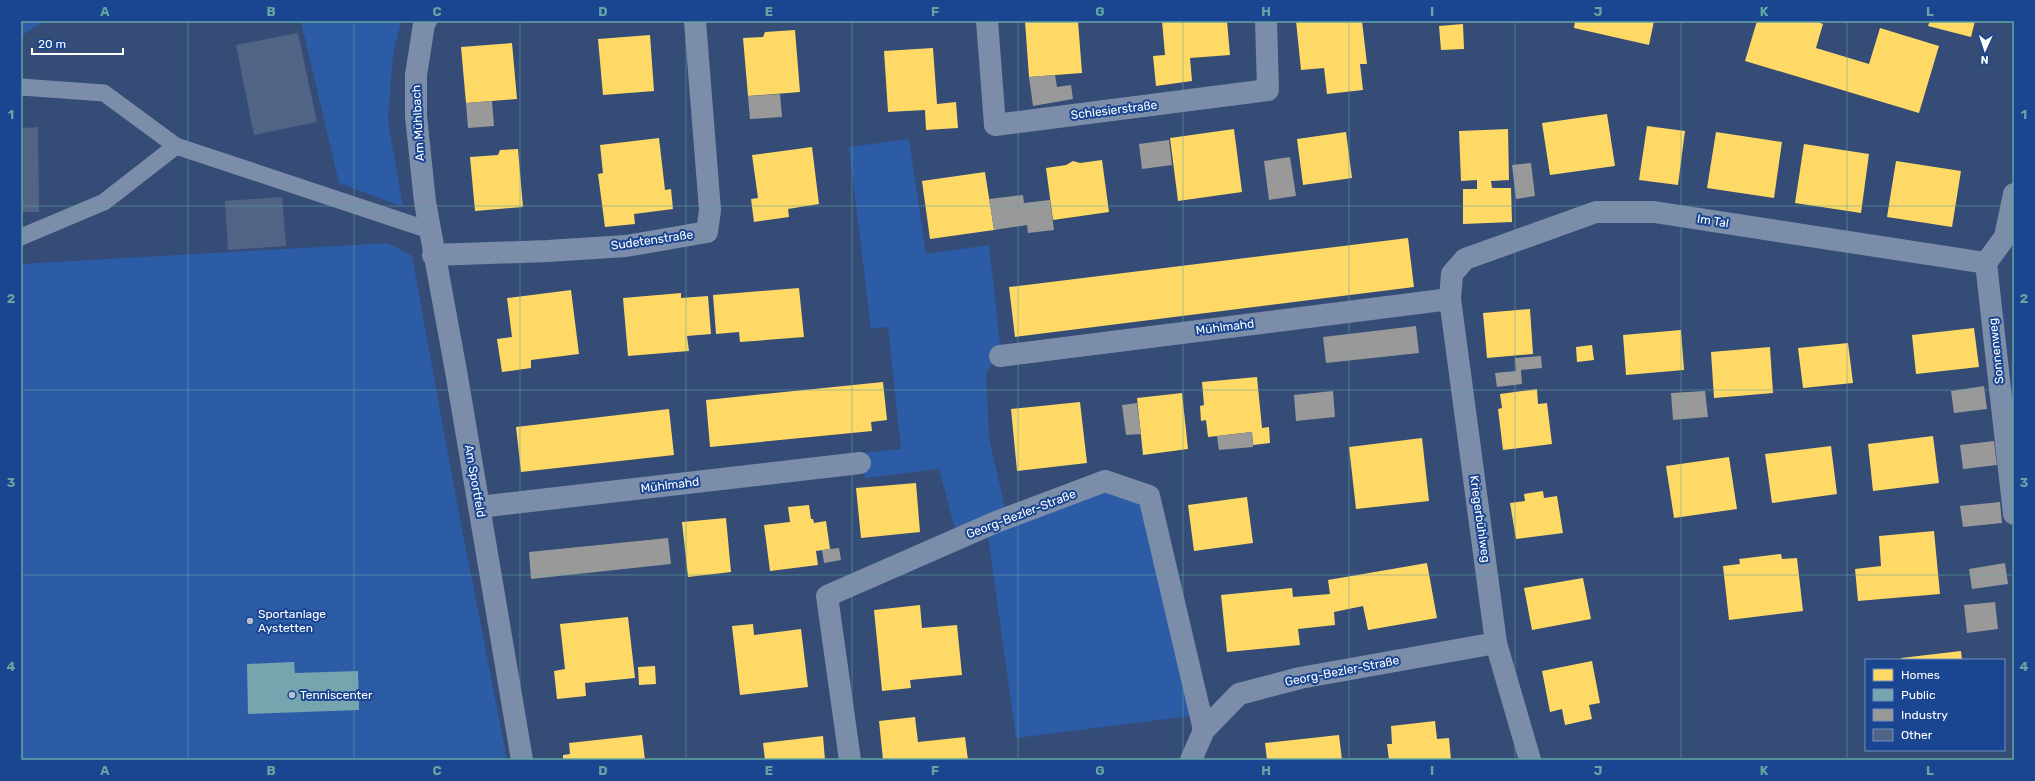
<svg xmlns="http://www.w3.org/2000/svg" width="2035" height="781" font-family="Rubik,sans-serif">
<rect width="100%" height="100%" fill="#344c76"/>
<!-- green -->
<g fill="#2d5ca7">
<polygon points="21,21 45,21 21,36"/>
<polygon points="301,21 401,21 393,54 388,121 403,207 339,183"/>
<polygon points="909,139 926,254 989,245 1001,352 986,372 989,438 1007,517 957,536 939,469 865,478 862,453 901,449 888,327 871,329 849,147"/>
<polygon points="388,243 412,256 453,482 507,760 21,760 21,264"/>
<polygon points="1105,482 1148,497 1199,715 1016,738 987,528"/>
</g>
<!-- homes -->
<g fill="#ffd966">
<polygon points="1025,21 1078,21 1082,73 1029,77"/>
<polygon points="1162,21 1227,21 1230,55 1190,58 1192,81 1156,86 1153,56 1165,55"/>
<polygon points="1296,21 1362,21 1367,64 1360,64 1363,90 1327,94 1324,68 1301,70"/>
<polygon points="1575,21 1654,21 1649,45 1574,28"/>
<polygon points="1757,21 1815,21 1823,24 1816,48 1869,64 1880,28 1939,46 1919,113 1745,61"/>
<polygon points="1930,21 1975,21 1971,37 1928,26"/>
<polygon points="1463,24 1464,49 1441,50 1439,26"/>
<polygon points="795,30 800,92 748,96 743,38 763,37 765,32"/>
<polygon points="650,35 654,91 603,95 598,39"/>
<polygon points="512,43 517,99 466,103 461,47"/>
<polygon points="933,48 937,104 956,102 958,128 926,130 925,110 888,112 884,51"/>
<polygon points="1607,114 1615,166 1550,175 1542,123"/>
<polygon points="1647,126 1685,131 1678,185 1639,180"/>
<polygon points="1234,129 1242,192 1178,201 1170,138"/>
<polygon points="1508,129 1509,180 1491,181 1492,188 1511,188 1512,222 1463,224 1463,189 1477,189 1477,180 1461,181 1459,131"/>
<polygon points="1346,132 1352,178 1303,185 1297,139"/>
<polygon points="1716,132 1782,142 1774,198 1707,188"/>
<polygon points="659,138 665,190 671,189 673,209 634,214 635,224 605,227 598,174 603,173 600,145"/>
<polygon points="1804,144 1869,154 1861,213 1795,203"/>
<polygon points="812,147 819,204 788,209 789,217 754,222 751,199 758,198 752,155"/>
<polygon points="518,149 523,207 475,211 470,157 498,155 500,150"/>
<polygon points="1102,160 1109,212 1053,220 1046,168 1066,165 1073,161 1080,163"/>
<polygon points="1896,161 1961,171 1952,227 1887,217"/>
<polygon points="985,172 994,230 930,239 922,181"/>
<polygon points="1408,238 1414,287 1015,337 1009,287"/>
<polygon points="799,288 804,337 740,342 739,332 716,334 713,295"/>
<polygon points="571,290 579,354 531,360 531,368 502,372 497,339 512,337 507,298"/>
<polygon points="681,293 681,298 708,296 711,334 687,336 689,351 628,356 623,298"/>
<polygon points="1530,309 1533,354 1487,358 1483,313"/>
<polygon points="1974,328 1979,367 1916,374 1912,335"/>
<polygon points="1681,330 1684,370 1626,375 1623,335"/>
<polygon points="1848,343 1853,383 1803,388 1798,348"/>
<polygon points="1592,345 1594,360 1577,362 1576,347"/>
<polygon points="1770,347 1773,393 1714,398 1711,352"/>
<polygon points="1257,377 1262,428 1269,427 1270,443 1253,445 1252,432 1208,437 1206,420 1201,421 1200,406 1204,405 1202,382"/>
<polygon points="883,382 887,420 871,422 872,431 710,447 706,400"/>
<polygon points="1537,389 1538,404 1547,403 1552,444 1503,450 1498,409 1502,408 1500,394"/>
<polygon points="1182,393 1188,449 1143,455 1137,398"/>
<polygon points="1080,402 1087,463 1017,471 1011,409"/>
<polygon points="669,409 674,455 521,472 516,427"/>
<polygon points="1933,436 1939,483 1873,491 1868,444"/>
<polygon points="1422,438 1429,501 1356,509 1349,447"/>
<polygon points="1831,446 1837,494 1772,503 1765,454"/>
<polygon points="1729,457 1737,509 1674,518 1666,466"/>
<polygon points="916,483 920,532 861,538 856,488"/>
<polygon points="1543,491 1544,498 1557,496 1563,533 1516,539 1510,503 1525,501 1524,494"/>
<polygon points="1247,497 1253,543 1194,551 1188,505"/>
<polygon points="809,505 811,519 813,519 814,523 826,521 830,549 816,551 818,565 770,571 764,525 790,522 788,507"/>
<polygon points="726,518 731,572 688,577 682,522"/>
<polygon points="1934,531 1940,594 1858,601 1855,569 1881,566 1879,536"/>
<polygon points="1781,554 1782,559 1797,558 1803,611 1729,620 1723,566 1740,564 1739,559"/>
<polygon points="1427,563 1437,618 1368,630 1363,606 1334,612 1335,625 1298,629 1300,645 1227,652 1221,595 1292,588 1293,597 1330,594 1328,580"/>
<polygon points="1583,578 1591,619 1532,630 1524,588"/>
<polygon points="920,605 922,628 957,625 962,675 910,680 911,688 882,691 874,610"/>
<polygon points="628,617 635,678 585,683 586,696 557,699 554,671 565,669 560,624"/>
<polygon points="753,624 754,635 801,629 808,687 740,695 732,626"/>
<polygon points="1961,651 1962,660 1901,660 1901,658"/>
<polygon points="1592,661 1600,703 1589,705 1592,719 1565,725 1562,709 1550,712 1542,671"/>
<polygon points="655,666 656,684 639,685 638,667"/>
<polygon points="915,717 918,742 965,737 968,760 883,760 879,721"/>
<polygon points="1435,721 1437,739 1449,738 1451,760 1389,760 1387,744 1392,744 1391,726"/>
<polygon points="642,735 645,760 563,760 563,755 570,754 569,743"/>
<polygon points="1339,735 1342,760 1267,760 1265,743"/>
<polygon points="823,736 825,760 765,760 763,743"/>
</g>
<!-- public -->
<polygon fill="#76a5af" points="294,662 295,673 358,671 359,710 248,714 247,664"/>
<!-- industry -->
<g fill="#999">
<polygon points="1055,75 1057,87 1071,85 1073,99 1033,106 1029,77"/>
<polygon points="780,94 782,117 750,119 748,96"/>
<polygon points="492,101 494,126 468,128 466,103"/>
<polygon points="1169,140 1172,165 1142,169 1139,144"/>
<polygon points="1290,157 1296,196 1269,200 1264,161"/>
<polygon points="1531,163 1535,196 1516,199 1512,165"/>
<polygon points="1023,195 1024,203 1050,200 1054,230 1028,233 1027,225 994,230 989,199"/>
<polygon points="1416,326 1419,353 1326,363 1323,337"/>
<polygon points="1541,356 1542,368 1521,370 1522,384 1497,387 1495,373 1516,371 1515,358"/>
<polygon points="1984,386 1987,409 1954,413 1951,391"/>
<polygon points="1333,391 1335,417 1296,421 1294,395"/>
<polygon points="1705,391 1708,417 1673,420 1671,393"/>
<polygon points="1137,403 1141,434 1126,435 1122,405"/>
<polygon points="1252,432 1253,447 1219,450 1217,436"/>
<polygon points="1994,441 1997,465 1963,469 1960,445"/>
<polygon points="2000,502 2002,523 1963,527 1960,506"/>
<polygon points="668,538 671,564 531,579 529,552"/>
<polygon points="839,548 841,560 824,563 822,550"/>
<polygon points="2005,563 2008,584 1972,589 1969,569"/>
<polygon points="1995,602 1998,629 1967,633 1964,605"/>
</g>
<!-- building -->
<g fill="#516485">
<polygon points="298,33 317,122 254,135 236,45"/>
<polygon points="38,127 39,212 21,212 21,128"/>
<polygon points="282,197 286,246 228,250 225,201"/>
</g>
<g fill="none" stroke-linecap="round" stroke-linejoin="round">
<!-- service -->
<g stroke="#7c8da9" stroke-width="17">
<polyline points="21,87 104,93 176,146 429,230"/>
<polyline points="21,237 104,202 176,146"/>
</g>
<!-- minor -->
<g stroke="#7c8da9" stroke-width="22">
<polyline points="426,21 424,24 416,75 416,116 425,202 456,371 522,760"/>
<polyline points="987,21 995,125 1268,90 1266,21"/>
<polyline points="2014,194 2005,237 1986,263 2014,514"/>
<polyline points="433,255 548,251 626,246 707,232 710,210 695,21"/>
<polyline points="1000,356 1450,299"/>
<polyline points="479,507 860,463"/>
<polyline points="850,760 827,596 996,522 1105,481 1149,496 1204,730"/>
<polyline points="1191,760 1204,730 1239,694 1300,678 1496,643"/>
<polyline points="1530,760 1496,643 1450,299 1452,274 1465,259 1596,212 1654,212 1986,263"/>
</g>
</g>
<!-- grid -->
<path fill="none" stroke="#63a6a1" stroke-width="1" stroke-opacity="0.55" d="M188,21V760M354,21V760M520,21V760M686,21V760M852,21V760M1018,21V760M1183,21V760M1349,21V760M1515,21V760M1681,21V760M1847,21V760M21,206H2014M21,390H2014M21,575H2014"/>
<!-- markers -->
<g fill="#b8c0cf" stroke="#194591" stroke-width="1.5">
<circle cx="250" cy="621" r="4"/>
<circle cx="292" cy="695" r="4"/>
</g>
<g text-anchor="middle" stroke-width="4" stroke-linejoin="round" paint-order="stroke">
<!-- street labels -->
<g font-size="12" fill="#fff" stroke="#194591">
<text transform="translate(1114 110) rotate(-7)" y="4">Schlesierstraße</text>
<text transform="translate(418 123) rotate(-93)" y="4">Am Mühlbach</text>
<text transform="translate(1713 221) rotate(9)" y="4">Im Tal</text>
<text transform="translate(652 240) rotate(-8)" y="4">Sudetenstraße</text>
<text transform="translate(1225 327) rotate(-7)" y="4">Mühlmahd</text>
<text transform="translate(1996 351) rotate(-96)" y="4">Sonnenweg</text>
<text transform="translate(475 481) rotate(80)" y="4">Am Sportfeld</text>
<text transform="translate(670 485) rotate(-7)" y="4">Mühlmahd</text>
<text transform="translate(1021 514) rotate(-21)" y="4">Georg-Bezler-Straße</text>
<text transform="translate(1480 519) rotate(82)" y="4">Kriegerbühlweg</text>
<text transform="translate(1342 671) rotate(-11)" y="4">Georg-Bezler-Straße</text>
</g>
<!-- poi labels -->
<g font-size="12" fill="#fff" stroke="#194591" text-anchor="start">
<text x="258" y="618">Sportanlage<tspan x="258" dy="14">Aystetten</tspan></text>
<text x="300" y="699">Tenniscenter</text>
</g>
</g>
<!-- border -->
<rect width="2035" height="781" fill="none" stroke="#194591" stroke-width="44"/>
<!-- legend -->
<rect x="1865" y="659" width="140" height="92" fill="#194591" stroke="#758fbd"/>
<rect x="1873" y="669" width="20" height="12" fill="#ffd966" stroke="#758fbd"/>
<text x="1901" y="679" font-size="12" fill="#ffffff">Homes</text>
<rect x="1873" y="689" width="20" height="12" fill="#76a5af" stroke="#758fbd"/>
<text x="1901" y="699" font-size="12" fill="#ffffff">Public</text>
<rect x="1873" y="709" width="20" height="12" fill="#999999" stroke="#758fbd"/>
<text x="1901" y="719" font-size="12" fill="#ffffff">Industry</text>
<rect x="1873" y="729" width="20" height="12" fill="#516485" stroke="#758fbd"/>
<text x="1901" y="739" font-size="12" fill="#ffffff">Other</text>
<!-- north arrow -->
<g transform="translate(1985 50) rotate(183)" stroke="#194591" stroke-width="3" paint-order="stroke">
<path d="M0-3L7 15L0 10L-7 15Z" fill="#ffffff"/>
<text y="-6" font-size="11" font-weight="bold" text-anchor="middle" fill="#ffffff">N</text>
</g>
<!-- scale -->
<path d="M32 48v6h91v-6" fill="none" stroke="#ffffff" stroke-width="2"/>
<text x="38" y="48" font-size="12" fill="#ffffff" stroke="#194591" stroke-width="3" paint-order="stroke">20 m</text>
<rect x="22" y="22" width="1991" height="737" fill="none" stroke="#63a6a1" stroke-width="1.5"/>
<g font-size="13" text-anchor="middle" font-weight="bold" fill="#63a6a1">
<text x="105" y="16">A</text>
<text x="271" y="16">B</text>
<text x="437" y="16">C</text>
<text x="603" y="16">D</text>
<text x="769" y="16">E</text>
<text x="935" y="16">F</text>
<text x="1100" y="16">G</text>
<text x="1266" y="16">H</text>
<text x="1432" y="16">I</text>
<text x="1598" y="16">J</text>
<text x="1764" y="16">K</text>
<text x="1930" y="16">L</text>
<text x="11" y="119">1</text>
<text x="2024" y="119">1</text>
<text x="11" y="303">2</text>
<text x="2024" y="303">2</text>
<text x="11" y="487">3</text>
<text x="2024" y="487">3</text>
<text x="11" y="671">4</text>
<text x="2024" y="671">4</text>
<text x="105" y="775">A</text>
<text x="271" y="775">B</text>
<text x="437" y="775">C</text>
<text x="603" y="775">D</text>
<text x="769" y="775">E</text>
<text x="935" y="775">F</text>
<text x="1100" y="775">G</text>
<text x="1266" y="775">H</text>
<text x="1432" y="775">I</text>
<text x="1598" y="775">J</text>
<text x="1764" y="775">K</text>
<text x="1930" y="775">L</text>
</g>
</svg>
